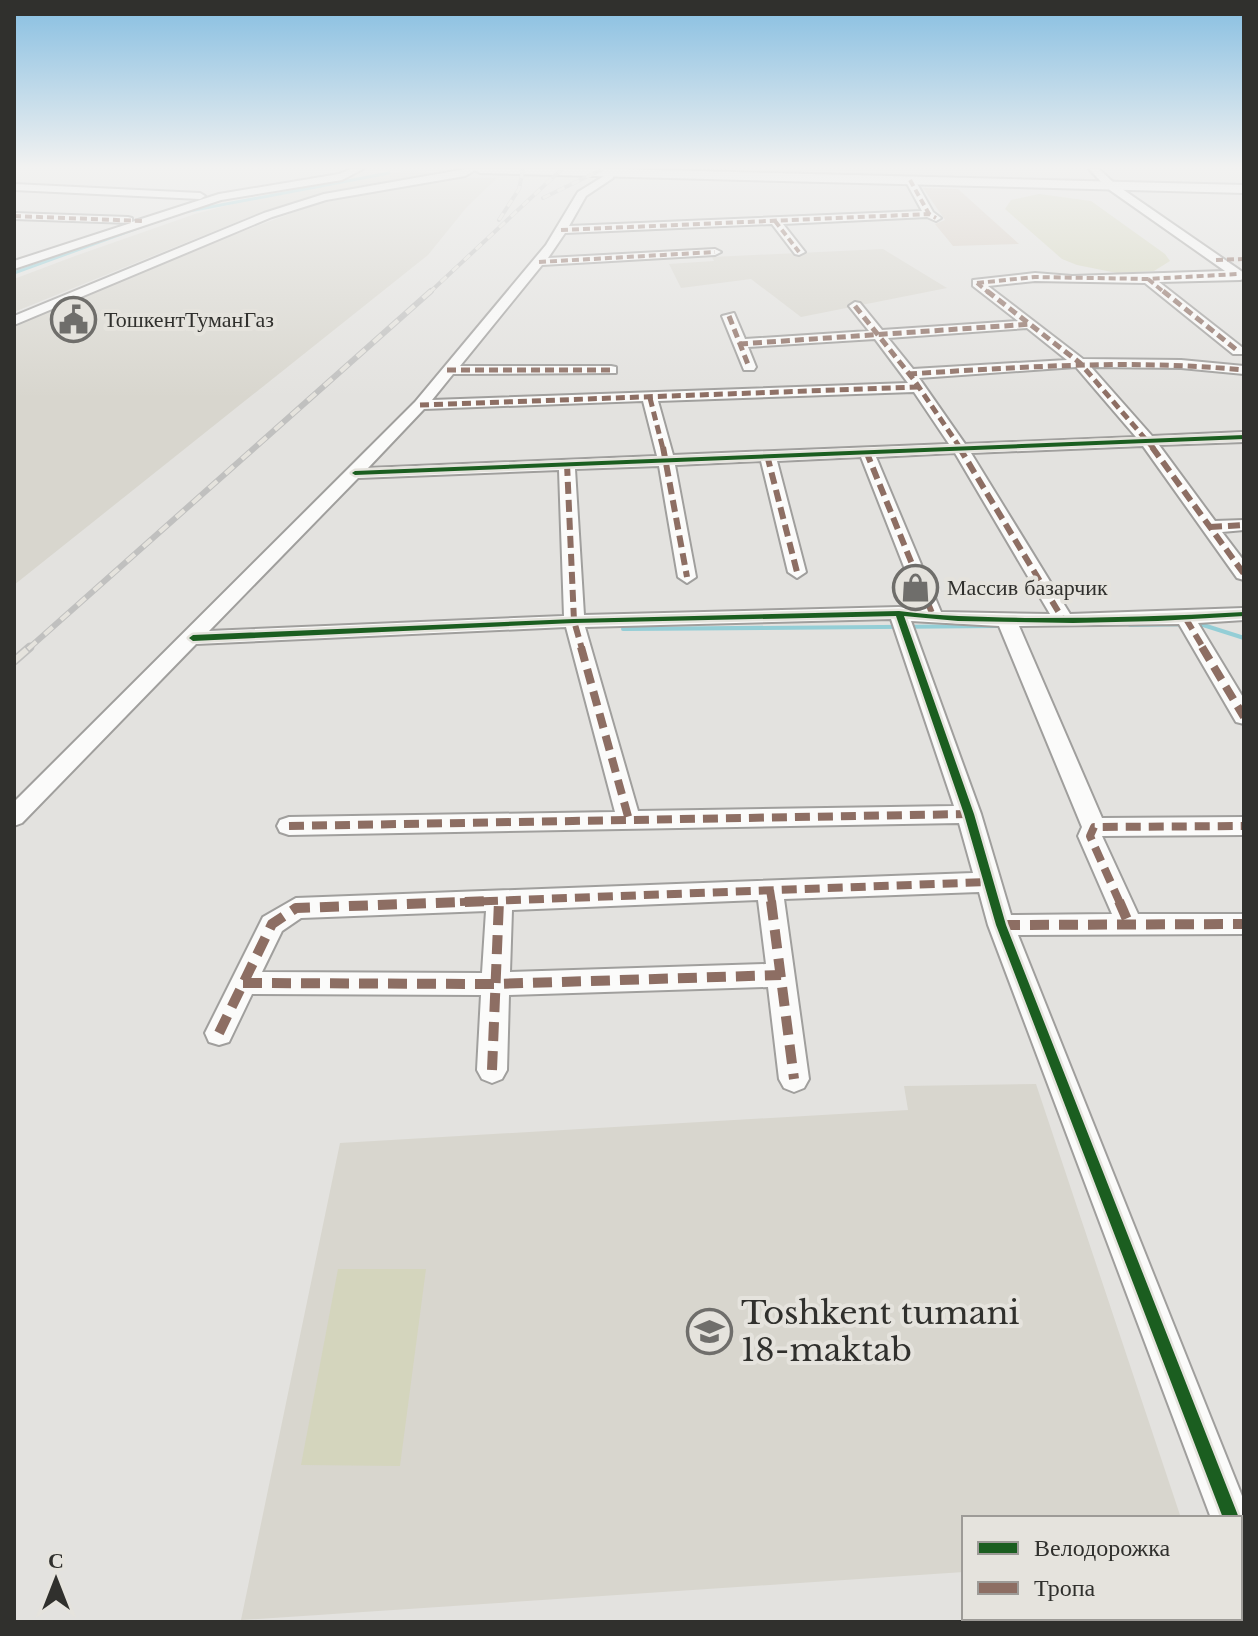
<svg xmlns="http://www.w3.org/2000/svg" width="1258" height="1636" font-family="'Libre Baskerville',serif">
<rect width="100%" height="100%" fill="#e3e2df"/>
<!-- built -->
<g fill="#d8d6ce">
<polygon points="404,171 431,172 421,177 301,200 264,211 14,312 14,279 75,256 195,214 248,200"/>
<polygon points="446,178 497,178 466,208 428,255 14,585 14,326 208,244 317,204"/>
<polygon points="883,249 947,288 801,317 751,279 681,288 669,264 714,261 712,257"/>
<polygon points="1036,1084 1181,1518 964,1518 964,1572 241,1620 340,1143 908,1110 904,1086"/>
</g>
<!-- green -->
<g fill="#d4d5bd">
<polygon points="1039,194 1091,201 1165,254 1170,261 1154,271 1117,273 1077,265 1062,259 1005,209 1011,200"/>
<polygon points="338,1269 426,1269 400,1466 301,1465"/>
</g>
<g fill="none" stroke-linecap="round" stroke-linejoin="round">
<!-- stream-far1 -->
<g stroke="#94ced6" stroke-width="3">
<polyline points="179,213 389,173"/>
<polyline points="14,273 157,221"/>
</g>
<!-- stream -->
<g stroke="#94ced6" stroke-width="4">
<polyline points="1130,625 1200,624 1244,638"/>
<polyline points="623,629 999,626"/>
</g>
</g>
<!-- building -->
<polygon fill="#d7cdc3" points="923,188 958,189 1019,244 953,246 935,224 945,220"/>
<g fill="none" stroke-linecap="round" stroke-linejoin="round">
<defs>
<g id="minor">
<polygon points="351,169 363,169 342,180 221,200 14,269 14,261 131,223 14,219 14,213 128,217 132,218 132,222 219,194 339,174"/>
<polygon points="466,169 477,169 465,176 326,200 272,217 14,325 14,316 264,213 324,194"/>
<path d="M1089,169H1099L1115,184L1244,273V279L1240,280L1159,282L1243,348V354H1233L1145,283L1035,281L988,286L1083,359L1181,360L1244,366V374L1181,368L1091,367L1152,436L1244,432V442L1159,445L1215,521L1244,520V530L1222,532L1244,561V580L1237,578L1143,446L971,453L1070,614L1244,608V620L1198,623L1244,699V724L1236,722L1179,624L1019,626L1102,818L1244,817V835L1102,836L1138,914H1244V934L1018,935L1244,1501V1566L1240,1564V1518H1211L988,925L979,892L784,899L809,1079L804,1088L794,1092L784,1088L779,1079L768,987L509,995L507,1070L502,1079L492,1083L482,1079L477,1070L481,995L252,994L229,1042L219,1045L209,1042L205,1033L263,917L296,898L973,873L959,823L289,835L280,832L277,826L280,820L289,817L615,812L566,627L196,644L22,823L14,826V802L415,402L546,245L578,192L604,176L606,170H614L613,178L586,196L569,226L922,211L905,180L910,177L915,180L933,212L941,218L936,221L927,217L783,224L805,252L799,255L795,254L772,224L565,233L548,258L715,249L721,252L715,255L542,265L460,366H611L616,367V373L453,374L432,400L908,383L875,339L748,347L756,367L754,370H744L722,316L734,313L745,339L869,331L849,306L855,302L860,303L882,330L1018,321L973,286V280L1035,273L1072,276L1225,271L1107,188ZM1027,328L1067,360L913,369L888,338ZM1076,367L1136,437L965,444L919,378ZM914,392L949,444L673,455L658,401ZM643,401L657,456L368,468L424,409ZM955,453L1050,614L941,612L876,457ZM861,457L921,610L899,607L584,615L575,469L659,466L678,577L687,583L696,577L675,465L761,461L788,572L797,578L806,572L777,461ZM559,470L564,616L209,631L358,478ZM891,619L954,806L638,811L585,627ZM911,621L999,626L1082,827L1078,836L1112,914L1011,915L981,814ZM758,900L766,964L510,972L512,910ZM486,911L482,973L262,972L282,931L301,918Z"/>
<polygon points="14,184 200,193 205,196 200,199 14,190"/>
<polygon points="1139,1618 1182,1618 1180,1622 1137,1622"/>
</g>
<polygon id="major" points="473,169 613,169 1244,185 1244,193 480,173"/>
</defs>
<!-- minor casing -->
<use href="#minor" stroke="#a09f9d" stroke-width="4"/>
<!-- major casing -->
<use href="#major" stroke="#a09f9d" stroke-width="4"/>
<!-- minor -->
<use href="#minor" fill="#fbfbfa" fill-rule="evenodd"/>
<!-- major -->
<use href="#major" fill="#fbfbfa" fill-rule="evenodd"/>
<defs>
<g id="rail-far2">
<polyline points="543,198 603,169"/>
<polyline points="499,220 519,189 523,169"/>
<polyline points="429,293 562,169"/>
</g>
<polyline id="rail-far1" points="28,649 431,291"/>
<polyline id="rail" points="14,661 30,647"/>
</defs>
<!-- rail-far2 casing -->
<use href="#rail-far2" stroke="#c0c0bf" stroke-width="4"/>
<!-- rail-far1 casing -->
<use href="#rail-far1" stroke="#c0c0bf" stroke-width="6"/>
<!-- rail casing -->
<use href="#rail" stroke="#c0c0bf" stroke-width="9"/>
<!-- rail-far2 -->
<use href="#rail-far2" stroke="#e5e3dd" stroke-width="3" stroke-dasharray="8" stroke-linecap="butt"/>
<!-- rail-far1 -->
<use href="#rail-far1" stroke="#e5e3dd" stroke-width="4" stroke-dasharray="11" stroke-linecap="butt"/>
<!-- rail -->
<use href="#rail" stroke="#e5e3dd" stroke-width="6" stroke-dasharray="17" stroke-linecap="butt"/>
<!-- quiet-far5 -->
<g stroke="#8d6e63" stroke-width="4" stroke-dasharray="7 4" stroke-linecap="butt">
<polyline points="910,180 929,214"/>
<polyline points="14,216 142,221"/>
<polyline points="775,221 799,252"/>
<polyline points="561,230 929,214 936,218"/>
<polyline points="1216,260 1244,259"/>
<polyline points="539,262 715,252"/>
<polyline points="1148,279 1165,293"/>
<polyline points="977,283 989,293"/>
<polyline points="977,283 1035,277 1148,279 1237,274"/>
</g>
<!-- quiet-far4 -->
<g stroke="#8d6e63" stroke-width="5" stroke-dasharray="9 5" stroke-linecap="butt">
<polyline points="987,291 1080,363 1154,449"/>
<polyline points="1163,291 1238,351"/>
<polyline points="855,306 914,380 961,449"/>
<polyline points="729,316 749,367"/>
<polyline points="739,344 1032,324"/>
<polyline points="447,370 611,370"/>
<path d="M908,374C1021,367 1131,359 1244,370"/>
<polyline points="650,398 663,449"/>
<polyline points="420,405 919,387"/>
</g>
<!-- quiet-far3 -->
<g stroke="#8d6e63" stroke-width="6" stroke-dasharray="12 6" stroke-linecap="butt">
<polyline points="663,447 687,577"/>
<polyline points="959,447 1064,621"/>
<polyline points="1152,447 1244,574"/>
<polyline points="866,451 934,618"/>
<polyline points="767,455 797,572"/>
<polyline points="567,464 574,621 582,649"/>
<polyline points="1210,527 1244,525"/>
<polyline points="1186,619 1204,649"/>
</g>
<!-- quiet-far2 -->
<g stroke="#8d6e63" stroke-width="8" stroke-dasharray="15 8" stroke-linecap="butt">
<polyline points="581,647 629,820"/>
<polyline points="1202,647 1244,717"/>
<polyline points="289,826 969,814"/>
<polyline points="770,890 772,903"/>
<polyline points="437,903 988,882"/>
<polyline points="1120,903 1090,836 1094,827 1244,826"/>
</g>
<!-- quiet-far1 -->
<g stroke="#8d6e63" stroke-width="10" stroke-dasharray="19 10" stroke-linecap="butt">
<polyline points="771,901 794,1079"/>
<polyline points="1119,901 1129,924"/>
<polyline points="1001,925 1244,924"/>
<polyline points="243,983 495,984 781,975"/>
<polyline points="219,1033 272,924 296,908 490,901"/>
<polyline points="492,1070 499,901"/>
</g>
<!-- quiet -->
<g stroke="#8d6e63" stroke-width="12" stroke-dasharray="25 12" stroke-linecap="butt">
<polyline points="1240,1532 1244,1522"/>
<polyline points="1240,1539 1244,1546"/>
<polyline points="1158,1622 1161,1618"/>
</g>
<defs>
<g id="cycleway">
<polygon points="1244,435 1244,439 355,475 352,473 355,471"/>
<path d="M899,611C944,617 989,617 1034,618C1104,618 1174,616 1244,612V616L1158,621L1073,623L958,621L904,616L974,814L1006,925L1239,1518H1223L996,925L964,814L896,616L574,623L193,641L189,638L193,635L574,619Z"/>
</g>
</defs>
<!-- cycleway casing -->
<use href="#cycleway" stroke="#e5e3dd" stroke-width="5"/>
<!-- cycleway -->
<use href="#cycleway" fill="#1b5e20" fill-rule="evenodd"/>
</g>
<!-- sky -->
<linearGradient id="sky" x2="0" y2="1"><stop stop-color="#86bee1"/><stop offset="0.42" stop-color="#f2f2f1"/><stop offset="1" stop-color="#f2f2f1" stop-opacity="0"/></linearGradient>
<rect width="1258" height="398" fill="url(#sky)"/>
<!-- icons -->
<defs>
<symbol id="civic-ring" viewBox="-11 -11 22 22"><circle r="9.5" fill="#e5e3dd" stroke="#6f6e6b" stroke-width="1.5"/><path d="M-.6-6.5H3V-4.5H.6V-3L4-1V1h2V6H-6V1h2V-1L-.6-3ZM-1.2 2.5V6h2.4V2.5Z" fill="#6f6e6b"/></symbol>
<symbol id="shop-ring" viewBox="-11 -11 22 22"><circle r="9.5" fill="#e5e3dd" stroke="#6f6e6b" stroke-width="1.5"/><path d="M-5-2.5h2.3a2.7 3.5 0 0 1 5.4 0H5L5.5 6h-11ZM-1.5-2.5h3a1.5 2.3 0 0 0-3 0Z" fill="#6f6e6b"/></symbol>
<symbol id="school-ring" viewBox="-11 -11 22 22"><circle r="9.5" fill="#e5e3dd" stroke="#6f6e6b" stroke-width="1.5"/><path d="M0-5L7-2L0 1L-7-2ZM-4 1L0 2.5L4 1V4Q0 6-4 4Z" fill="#6f6e6b"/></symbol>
</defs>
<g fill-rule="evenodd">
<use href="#civic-ring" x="48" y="294" width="51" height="51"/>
<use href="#shop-ring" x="890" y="562" width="51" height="51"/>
<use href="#school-ring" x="684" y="1306" width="51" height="51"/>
</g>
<g text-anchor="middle" stroke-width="8" stroke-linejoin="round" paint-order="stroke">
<!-- far-poi labels -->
<g font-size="22" fill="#30302d" stroke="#e5e3dd" text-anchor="start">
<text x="104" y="327">ТошкентТуманГаз</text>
<text x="947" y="595">Массив базарчик</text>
</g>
<!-- near-poi labels -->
<g font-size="32" fill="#30302d" stroke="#e5e3dd" text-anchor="start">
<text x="741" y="1324">Toshkent tumani<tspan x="741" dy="37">18-maktab</tspan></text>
</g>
</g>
<!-- border -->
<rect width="1258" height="1636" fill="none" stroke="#30302d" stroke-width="32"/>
<!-- legend -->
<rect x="962" y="1516" width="280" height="104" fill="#e5e3dd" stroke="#9d9b97" stroke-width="2"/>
<rect x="978" y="1542" width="40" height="12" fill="#1b5e20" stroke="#9d9b97" stroke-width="2"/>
<text x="1034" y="1556" font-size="24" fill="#30302d">Велодорожка</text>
<rect x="978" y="1582" width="40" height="12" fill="#8d6e63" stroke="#9d9b97" stroke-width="2"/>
<text x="1034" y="1596" font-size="24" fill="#30302d">Тропа</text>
<!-- north arrow -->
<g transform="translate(56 1580)" stroke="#e5e3dd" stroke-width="6" paint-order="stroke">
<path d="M0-6L14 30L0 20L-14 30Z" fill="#30302d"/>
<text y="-12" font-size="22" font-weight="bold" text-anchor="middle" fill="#30302d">С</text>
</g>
</svg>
